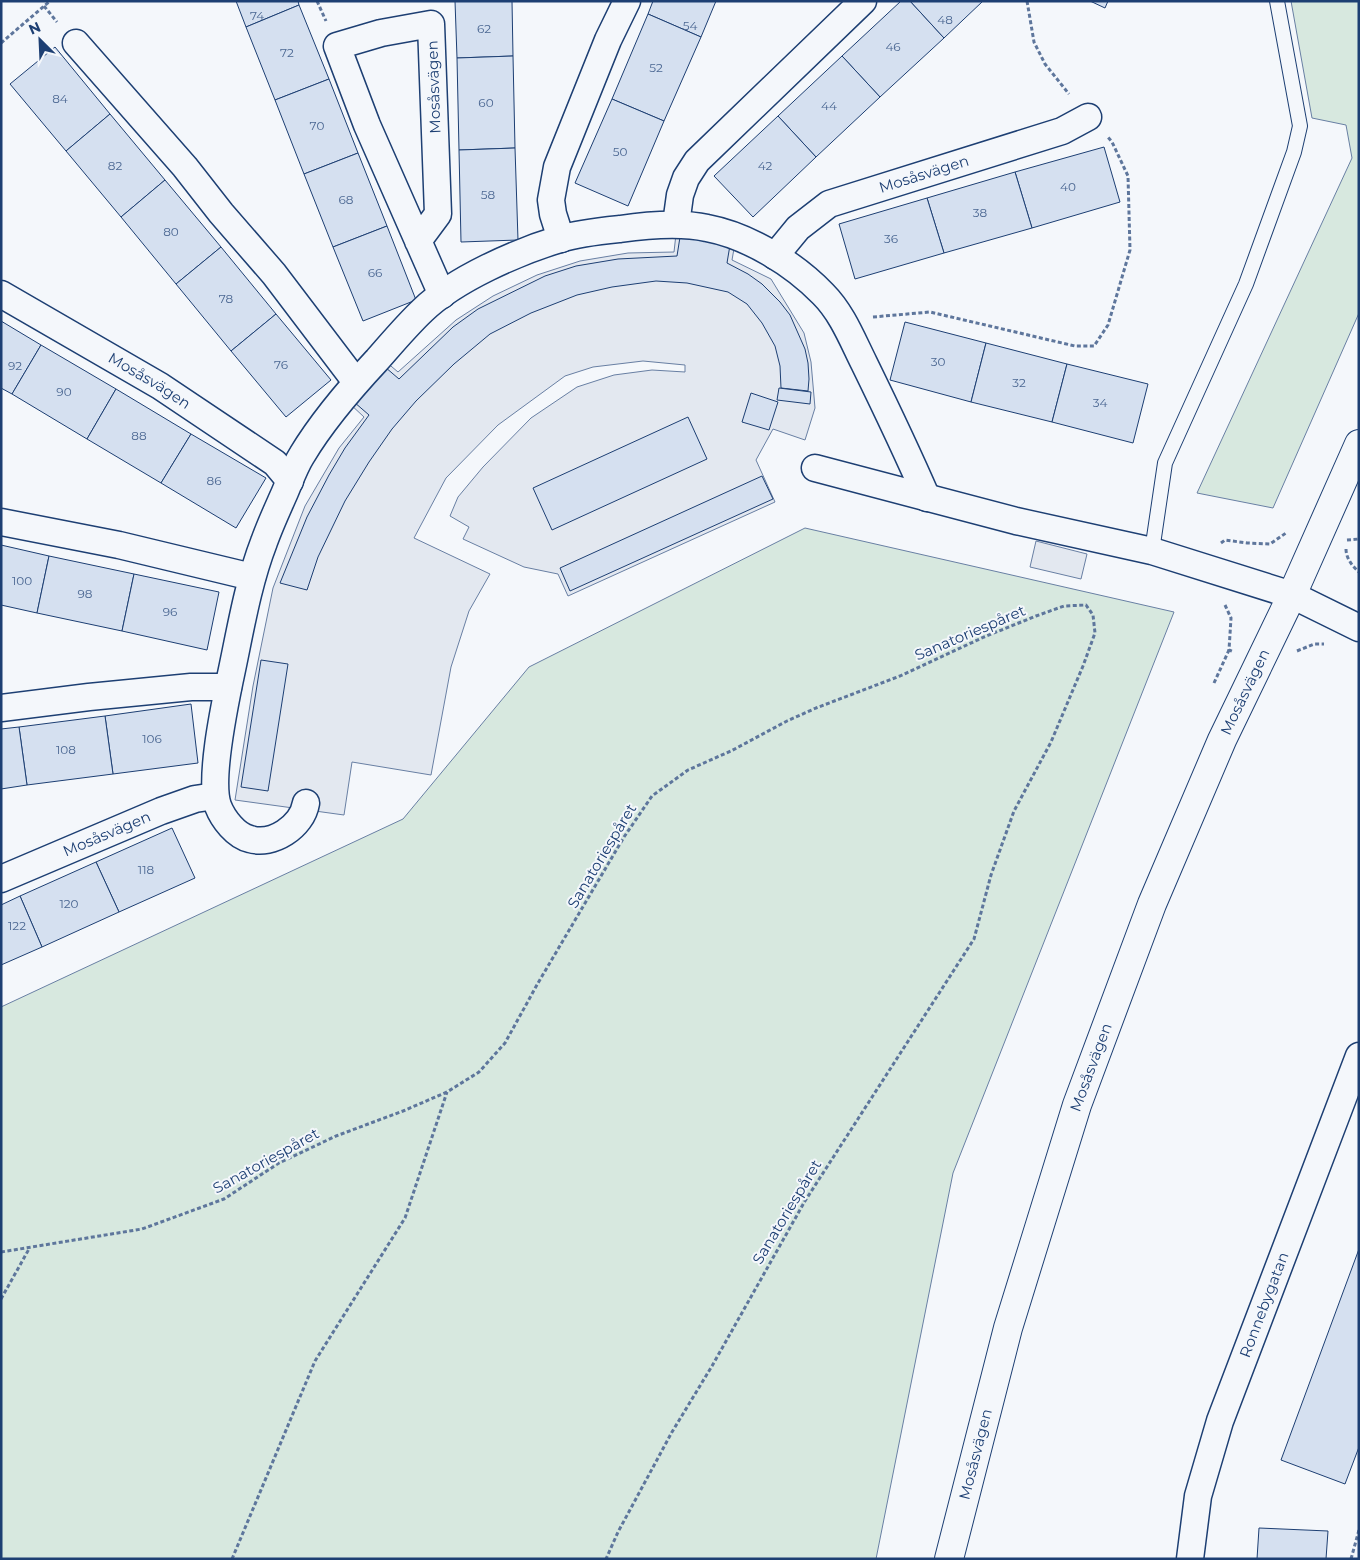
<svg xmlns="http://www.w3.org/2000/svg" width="1360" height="1560" font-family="Montserrat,sans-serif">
<rect width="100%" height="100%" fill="#f4f7fb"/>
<!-- green -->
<g fill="#d7e8df" stroke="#687fa3">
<polygon points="1291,1 1359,1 1359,313 1273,508 1197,493 1352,158 1346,125 1312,118"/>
<polygon points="805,528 1174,612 953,1173 876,1559 1,1559 1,1007 403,819 529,667"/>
</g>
<!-- parking -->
<g fill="#e3e8f0" stroke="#687fa3">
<polygon points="676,234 735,243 732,260 771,279 804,333 811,362 815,408 805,440 773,429 756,460 775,502 568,596 558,574 524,567 463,539 469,527 450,516 458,497 483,467 531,418 577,387 614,375 652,370 685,372 685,365 643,361 593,367 565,376 498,425 446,478 414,538 490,574 469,611 451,667 431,775 352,762 344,815 235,800 253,686 273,588 305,506 339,448 364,417 349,403 385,361 398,372 456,320 493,296 537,275 580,261 628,253 674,252"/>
<polygon points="1036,541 1087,554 1081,579 1030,567"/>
</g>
<!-- building -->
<g fill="#d5e0f0" stroke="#1d3f73">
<polygon points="236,1 298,1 299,5 246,27"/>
<polygon points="455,1 512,1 513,56 457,58"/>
<polygon points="653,1 716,1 701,37 648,14"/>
<polygon points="901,1 910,1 944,38 880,97 842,56"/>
<polygon points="910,1 983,1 944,38"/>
<polygon points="1090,1 1108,1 1105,8"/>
<polygon points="299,5 329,79 275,100 246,27"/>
<polygon points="648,14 701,37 664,121 612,99"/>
<polygon points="55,47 110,114 66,151 10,84"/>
<polygon points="513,56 515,148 459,150 457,58"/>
<polygon points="842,56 880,97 816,157 778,116"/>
<polygon points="329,79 358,153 304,174 275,100"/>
<polygon points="612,99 664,121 628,206 575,183"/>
<polygon points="110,114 165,180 121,217 66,151"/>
<polygon points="778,116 816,157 753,217 714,176"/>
<polygon points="1104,147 1120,202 1032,228 1015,172"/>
<polygon points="515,148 518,240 461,242 459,150"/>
<polygon points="358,153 387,226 333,247 304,174"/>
<polygon points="1015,172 1032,228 944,253 927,198"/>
<polygon points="165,180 221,247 176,284 121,217"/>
<polygon points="927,198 944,253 855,279 839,224"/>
<polygon points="387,226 416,300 363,321 333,247"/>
<polygon points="680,237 730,245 727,263 748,274 762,284 780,302 790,315 805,349 808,363 809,379 808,391 781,388 780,366 775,346 762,323 747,304 728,292 687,283 656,281 612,287 577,295 531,313 490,334 454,364 416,401 392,429 369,462 345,501 318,557 307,590 280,583 307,517 329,475 345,448 369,415 354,402 385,367 399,379 453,327 478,309 545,276 576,266 618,259 677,256"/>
<polygon points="221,247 276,314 231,351 176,284"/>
<polygon points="276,314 331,380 286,417 231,351"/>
<polygon points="1,321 41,345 12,394 1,388"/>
<polygon points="905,322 986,343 971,402 890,380"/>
<polygon points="986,343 1067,364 1052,422 971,402"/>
<polygon points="41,345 116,389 87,439 12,394"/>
<polygon points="1067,364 1148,384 1133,443 1052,422"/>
<polygon points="779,388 811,392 810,404 777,400"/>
<polygon points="116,389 191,434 161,483 87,439"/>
<polygon points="751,393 778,402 769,430 742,422"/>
<polygon points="688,417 707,459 552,530 533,488"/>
<polygon points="191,434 266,478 236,528 161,483"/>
<polygon points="762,476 773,499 570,591 560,568"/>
<polygon points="1,545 49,556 37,613 1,605"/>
<polygon points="49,556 134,574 122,631 37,613"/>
<polygon points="134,574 219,592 207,650 122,631"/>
<polygon points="261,660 288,664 268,791 241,787"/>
<polygon points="191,704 198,763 113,774 105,716"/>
<polygon points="105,716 113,774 27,785 19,727"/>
<polygon points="19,727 27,785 1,789 1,729"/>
<polygon points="172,828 195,878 119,912 96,862"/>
<polygon points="96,862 119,912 42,947 20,896"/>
<polygon points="20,896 42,947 1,965 1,905"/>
<polygon points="1359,1249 1359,1447 1345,1484 1281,1460"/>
<polygon points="1259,1528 1328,1531 1326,1559 1257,1559"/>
</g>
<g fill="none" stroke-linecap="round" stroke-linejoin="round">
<defs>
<polyline id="lane" points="1152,551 1165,463 1246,284 1294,152 1300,126 1277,1"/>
<g id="street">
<polyline points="76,43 185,167 221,213 274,274 356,382"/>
<polyline points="676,224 680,195 686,178 697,161 863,1"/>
<polyline points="561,239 553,214 551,200 557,167 608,40 627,1"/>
<polyline points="418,241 438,214 431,24 381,33 337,46 367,125 442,295"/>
<path id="s1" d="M775,256L798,228L829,204L1062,131L1088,117"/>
<path id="s2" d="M1,294L160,386L275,463L290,481"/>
<polyline points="815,468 1016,521 1152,551 1292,595 1359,628"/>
<polyline points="1,522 119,545 252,577"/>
<polyline points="1,708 89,697 191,687 228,687"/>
<path d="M306,803C302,827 272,846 250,839C236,836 223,819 218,806C209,780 224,708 230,679C240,633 247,586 264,542C270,525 278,508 285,492C290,480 295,466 302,455C323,420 349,390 377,360C392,343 407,325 423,310C455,279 517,252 560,239C579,233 600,231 620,229C648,225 679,222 707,228C749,236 794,264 823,294C842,313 852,339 864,363C886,408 907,452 927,498"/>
<path id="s3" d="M1,879L161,811L195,799L215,796"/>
<path id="s4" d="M1190,1559L1198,1496L1220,1421L1359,1056"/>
</g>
<g id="secondary">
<path id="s5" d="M949,1559L1008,1328L1077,1105L1152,904L1222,740L1292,595L1359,444"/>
</g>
</defs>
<!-- lane casing -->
<use href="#lane" stroke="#1d3f73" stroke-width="16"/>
<!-- street casing -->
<use href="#street" stroke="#1d3f73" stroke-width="29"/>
<!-- secondary casing -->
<use href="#secondary" stroke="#1d3f73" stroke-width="30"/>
<!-- path -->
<g stroke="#5e769c" stroke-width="3" stroke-dasharray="4 2.5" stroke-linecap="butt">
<polyline points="317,1 326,21"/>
<polyline points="1027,1 1034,42 1045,64 1069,94"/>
<polyline points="44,6 57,22"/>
<polyline points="1,43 50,1"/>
<polyline points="873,317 930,312 1075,346 1094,346 1108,325 1130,250 1128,176 1112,142 1107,136"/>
<polyline points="1347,540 1359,539"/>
<polyline points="1221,543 1225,540 1247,543 1270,544 1286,533"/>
<path d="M1346,549C1346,558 1352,566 1359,572"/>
<polyline points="1225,605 1231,618 1229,650 1234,652"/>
<polyline points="1297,651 1314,644 1324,644"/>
<polyline points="1214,683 1229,650"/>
<polyline points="1,1252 142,1229 224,1199 279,1163 336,1136 403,1111 447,1092 479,1072 505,1043 538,983 624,837 652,796 688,770 731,751 787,721 816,708 900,676 984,637 1036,616 1064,606 1086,605 1093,615 1095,633 1083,666 1051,742 1014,811 991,875 974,939 805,1201 712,1366 672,1432 618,1532 606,1559"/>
<polyline points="1,1299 29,1249"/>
<polyline points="232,1559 315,1361 405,1218 447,1092"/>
<polyline points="1351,1559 1359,1530"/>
</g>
<!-- lane -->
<use href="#lane" stroke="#f4f7fb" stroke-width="14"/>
<!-- street -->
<use href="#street" stroke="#f4f7fb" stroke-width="26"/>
<!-- secondary -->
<use href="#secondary" stroke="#f4f7fb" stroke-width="28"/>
</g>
<g text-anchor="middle" stroke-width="4" stroke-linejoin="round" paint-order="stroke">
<!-- number labels -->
<g font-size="12" fill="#4b6792">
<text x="257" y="20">74</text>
<text x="945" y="24">48</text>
<text x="690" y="30">54</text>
<text x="484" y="33">62</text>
<text x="893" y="51">46</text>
<text x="287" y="57">72</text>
<text x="656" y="72">52</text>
<text x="60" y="103">84</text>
<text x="486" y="107">60</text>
<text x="829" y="110">44</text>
<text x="317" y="130">70</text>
<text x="620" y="156">50</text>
<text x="115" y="170">82</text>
<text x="765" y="170">42</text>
<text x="1068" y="191">40</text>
<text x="488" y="199">58</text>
<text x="346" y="204">68</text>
<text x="980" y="217">38</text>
<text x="171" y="236">80</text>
<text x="891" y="243">36</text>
<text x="375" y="277">66</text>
<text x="226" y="303">78</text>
<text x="938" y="366">30</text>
<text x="281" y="369">76</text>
<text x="15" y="370">92</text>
<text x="1019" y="387">32</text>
<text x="64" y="396">90</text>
<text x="1100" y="407">34</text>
<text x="139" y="440">88</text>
<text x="214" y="485">86</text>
<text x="22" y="585">100</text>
<text x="85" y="598">98</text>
<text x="170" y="616">96</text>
<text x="152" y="743">106</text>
<text x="66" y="754">108</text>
<text x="146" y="874">118</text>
<text x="69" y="908">120</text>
<text x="17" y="930">122</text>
</g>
<!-- street labels -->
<g font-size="15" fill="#1d3f73" stroke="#f4f7fb">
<text transform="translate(434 87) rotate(-92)" y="5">Mosåsvägen</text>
<text dy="5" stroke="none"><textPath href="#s1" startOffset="175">Mosåsvägen</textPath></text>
<text dy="5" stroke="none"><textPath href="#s2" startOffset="172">Mosåsvägen</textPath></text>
<text transform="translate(970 633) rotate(-23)" y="5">Sanatoriespåret</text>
<text dy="5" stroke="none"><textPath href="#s5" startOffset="918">Mosåsvägen</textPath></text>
<text dy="5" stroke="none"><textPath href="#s3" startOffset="115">Mosåsvägen</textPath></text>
<text transform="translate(602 856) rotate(-59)" y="5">Sanatoriespåret</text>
<text dy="5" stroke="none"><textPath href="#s5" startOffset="512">Mosåsvägen</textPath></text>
<text transform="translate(266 1161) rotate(-29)" y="5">Sanatoriespåret</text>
<text transform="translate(787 1212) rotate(-59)" y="5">Sanatoriespåret</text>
<text dy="5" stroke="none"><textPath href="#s4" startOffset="266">Ronnebygatan</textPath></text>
<text dy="5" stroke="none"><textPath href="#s5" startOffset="108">Mosåsvägen</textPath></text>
</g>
</g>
<!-- border -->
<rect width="1360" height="1560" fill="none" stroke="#1d3f73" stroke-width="5"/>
<!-- north arrow -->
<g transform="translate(40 40) rotate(336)" stroke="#f4f7fb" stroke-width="4" paint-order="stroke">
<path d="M0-4L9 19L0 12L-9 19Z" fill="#1d3f73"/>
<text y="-8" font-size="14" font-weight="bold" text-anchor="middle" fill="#1d3f73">N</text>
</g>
</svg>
